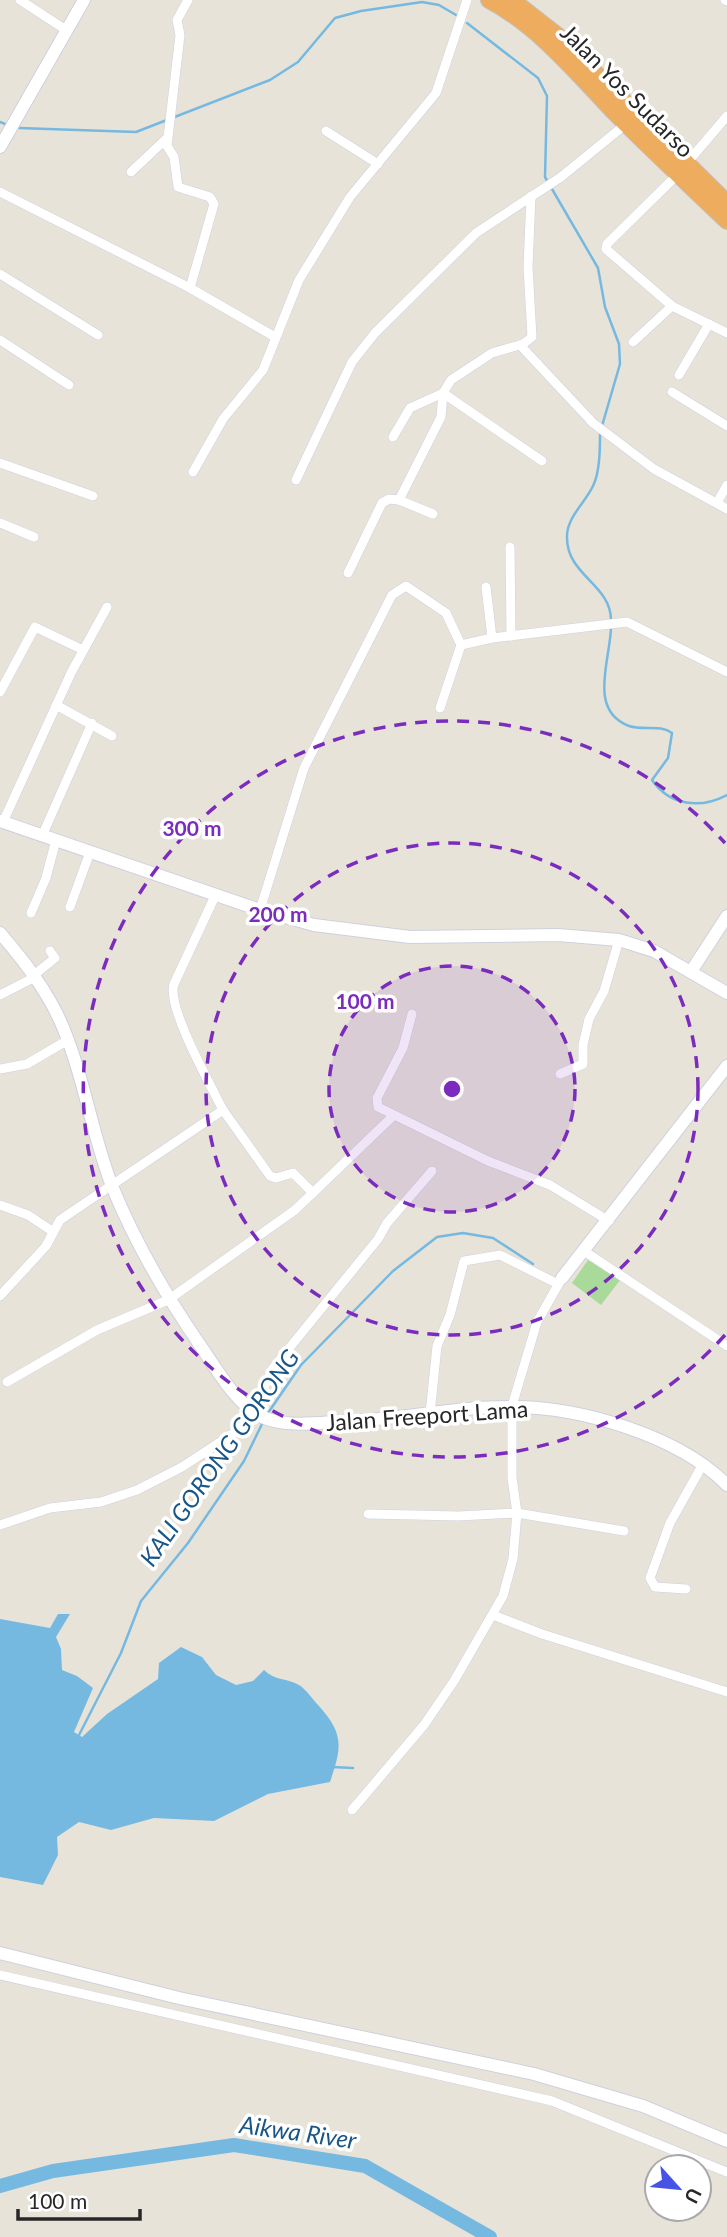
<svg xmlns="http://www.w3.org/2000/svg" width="727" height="2237" font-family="Lato,sans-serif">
  <rect width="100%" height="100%" fill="#e8e3d9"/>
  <path fill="#a9da9a" d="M588,1260L620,1280L601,1305L572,1283Z"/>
  <path fill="#75b9e1" d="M58,1614H70L56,1637L61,1649L62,1670L77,1676L93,1688L74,1732L82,1737L107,1714L158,1679L159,1663L181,1647L202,1657L216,1675L236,1685L253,1681L264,1670C275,1681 287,1678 299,1685C306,1689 313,1700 319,1706C344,1734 342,1747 330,1782L268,1794L214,1821L154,1818L111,1830L79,1822L57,1837L58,1855L43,1885L0,1877V1619L50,1628Z"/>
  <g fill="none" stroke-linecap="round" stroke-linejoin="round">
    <g stroke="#75b9e1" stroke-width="2.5">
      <path d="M467,23L538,78L547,96L545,177L598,268L605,307L619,344L620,364L602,426"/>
      <path d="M0,122L5,124"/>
      <path d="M19,128L136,132L270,80L298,62L335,18L361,11L422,2L439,5L456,15"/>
      <path d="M600,433C600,448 600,472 593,486C585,503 566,518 567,538C567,575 611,585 611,620"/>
      <path d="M611,626C611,659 587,710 629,726C644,731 660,724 672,733L668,758L652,780C670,806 700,809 727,795"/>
      <path d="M268,1413L301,1365L393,1271L437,1237L463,1233L493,1238L533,1264"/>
      <path d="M78,1737L121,1653L141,1601L188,1543L244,1461L263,1422"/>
      <path d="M332,1767L353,1768"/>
    </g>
    <path stroke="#75b9e1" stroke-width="14" d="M0,2186L53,2171L234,2145L365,2166L490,2237"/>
    <defs>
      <g id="street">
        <path d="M20,0L66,30"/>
        <path d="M188,0L177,20L180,35L167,146L174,157L178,187L210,197L214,204L190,288"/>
        <path d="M725,0L727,1"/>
        <path d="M326,131L378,164"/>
        <path d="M686,164L727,116"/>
        <path d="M131,172L166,139"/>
        <path d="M678,174L607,244L606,249L672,306L727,333"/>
        <path d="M0,192L190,288L275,337"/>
        <path d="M0,274L98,335"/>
        <path d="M0,340L69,385"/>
        <path d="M633,342L672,306"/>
        <path d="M520,345L593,423L654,469L727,509"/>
        <path d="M679,375L709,324"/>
        <path d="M672,392L727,426"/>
        <path d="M393,437L410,408L443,393L542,461"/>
        <path d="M0,463L93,496"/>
        <path d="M193,472L223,419L263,370L299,280L350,197L436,93L467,0"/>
        <path d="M296,480L352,362L375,333L476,233L561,177L626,124"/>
        <path d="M399,500L433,514"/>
        <path d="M717,503L727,485"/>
        <path d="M0,523L34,537"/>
        <path d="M510,547L511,636"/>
        <path d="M348,573L382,503L389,499L399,500L441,417L443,393L451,380L492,353L523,344L532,337L528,267L531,196"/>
        <path d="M486,587L492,638"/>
        <path d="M0,692L35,627L83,650"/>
        <path d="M56,705L112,736"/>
        <path d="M440,708L461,645"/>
        <path d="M3,822L71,673L107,607"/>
        <path d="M42,836L92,723"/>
        <path d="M70,907L90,852"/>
        <path d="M260,910L304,768L392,595L406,586L446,613L461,645L492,638L627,622L727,672"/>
        <path d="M31,913L46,878L56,840"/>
        <path d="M34,975L55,958L50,951"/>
        <path d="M0,995L35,977"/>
        <path d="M412,1014L403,1048L377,1098L378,1107L488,1161L550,1185L609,1221"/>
        <path d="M0,1069L27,1064L68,1040"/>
        <path d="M560,1074L583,1064V1045L589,1019L604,991L619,940"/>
        <path d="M223,1110L270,1176L276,1178L293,1173L313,1193"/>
        <path d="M0,1205L28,1215L52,1231"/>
        <path d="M584,1251L727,1346"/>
        <path d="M0,1296L46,1246L60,1220L223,1110C211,1086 166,1006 174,984L216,894"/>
        <path d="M7,1382L97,1330L168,1300L295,1210L393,1116"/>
        <path d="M430,1414L437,1346L450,1315L464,1261L500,1255L558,1284"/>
        <path d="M368,1514L459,1516L517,1513L624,1531"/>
        <path d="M0,1525L50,1508L101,1502L137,1490L182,1467L240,1429L250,1417L273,1368L378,1239L387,1223L432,1171"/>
        <path d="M686,1589L655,1587L650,1578L670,1523L703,1464"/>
        <path d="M493,1615L542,1634L727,1692"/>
        <path d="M352,1810L424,1725L454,1681L503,1596L513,1559L517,1513L512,1478V1406L537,1322L562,1278"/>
        <path d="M0,1975L552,2101L727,2172"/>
      </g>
      <g id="secondary">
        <path d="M0,147L84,0"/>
        <path d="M0,821L260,910L314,925L410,937L558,935L619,940L654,951L727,993"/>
        <path d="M0,933C24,961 47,990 62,1025C84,1077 92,1134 112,1186C136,1245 166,1296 202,1348C217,1370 236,1403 260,1416C287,1429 321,1422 349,1421C404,1419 458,1406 513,1407C581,1407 679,1436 727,1485"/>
        <path d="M692,970L727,916"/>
        <path d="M562,1278L727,1066"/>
        <path d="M0,1953L179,1998L534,2074L643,2106L727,2141"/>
      </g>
      <g id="highway">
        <path d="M489,0C538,26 576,72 614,112C651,149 689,185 727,221"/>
        <path d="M512,0L557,35L727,203"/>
      </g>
    </defs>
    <use href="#street" stroke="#cfd0de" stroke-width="10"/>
    <use href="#secondary" stroke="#cfd0de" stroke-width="14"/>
    <use href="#highway" stroke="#c3c3c3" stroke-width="18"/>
    <use href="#street" stroke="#fff" stroke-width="9"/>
    <use href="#secondary" stroke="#fff" stroke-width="12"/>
    <use href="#highway" stroke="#eeac5e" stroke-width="16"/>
  </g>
  <circle cx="452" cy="1089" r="123" fill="#7b2cbf" fill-opacity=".12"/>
  <g fill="none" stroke="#7b2cbf" stroke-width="3.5" stroke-dasharray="12 9">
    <circle cx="452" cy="1089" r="123"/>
    <circle cx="452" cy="1089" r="246"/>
    <path d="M725 1335A368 368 0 1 1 725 843"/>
  </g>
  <g text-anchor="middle" stroke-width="7" stroke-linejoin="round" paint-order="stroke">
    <g font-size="23" fill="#272727" stroke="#fff">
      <text transform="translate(627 91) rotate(45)" y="8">Jalan Yos Sudarso</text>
      <text transform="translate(427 1416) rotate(-4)" y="8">Jalan Freeport Lama</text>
    </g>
    <g font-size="24" font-style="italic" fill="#195688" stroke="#fff">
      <text transform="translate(220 1458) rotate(-55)" y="8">KALI GORONG GORONG</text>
      <text transform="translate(298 2133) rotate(8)" y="8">Aikwa River</text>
    </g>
  </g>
  <circle cx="452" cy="1089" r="10" fill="#7b2cbf" stroke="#fff" stroke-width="3.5"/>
  <g font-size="21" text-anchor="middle" font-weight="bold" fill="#7b2cbf" stroke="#fff" stroke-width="7" stroke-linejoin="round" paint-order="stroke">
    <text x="192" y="836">300 m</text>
    <text x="278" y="922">200 m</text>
    <text x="365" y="1009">100 m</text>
  </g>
  <g transform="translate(678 2188) rotate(117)"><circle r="33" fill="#ffffff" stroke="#a9a9a9" stroke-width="2"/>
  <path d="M0-5L12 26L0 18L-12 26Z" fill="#4753e7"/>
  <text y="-10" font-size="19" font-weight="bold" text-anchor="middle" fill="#272727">U</text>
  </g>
  <path d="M18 2209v10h122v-10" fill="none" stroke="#272727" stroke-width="3.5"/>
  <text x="28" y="2209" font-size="21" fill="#272727" stroke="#ffffff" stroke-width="5" paint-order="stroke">100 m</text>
</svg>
